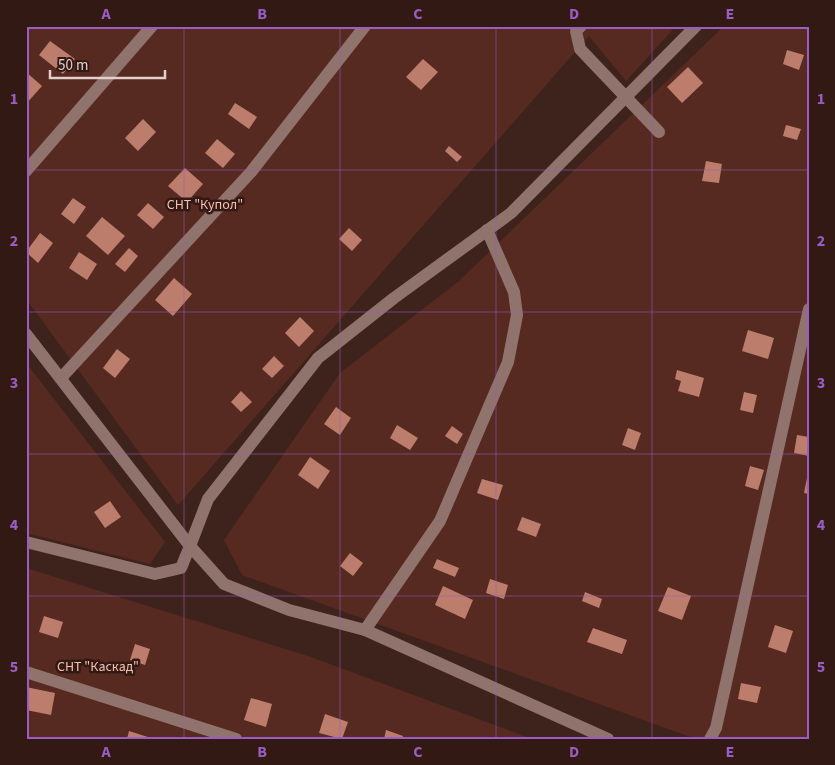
<svg xmlns="http://www.w3.org/2000/svg" width="835" height="765" font-family="'Source Sans 3',sans-serif">
  <rect width="100%" height="100%" fill="#3e231c"/>
  <g fill="#562a20">
    <path d="M26,26H676L626,81L589,36L178,505L26,299Z"/>
    <path d="M724,26H809V739H696L242,575L224,540L340,373L459,281Z"/>
    <path d="M26,363L165,542L150,564L26,533Z"/>
    <path d="M26,568L311,657L532,739H26Z"/>
  </g>
  <g fill="#bc7d6c">
    <path d="M50,41L75,59L63,74L39,55Z"/>
    <path d="M787,50L804,55L799,70L783,64Z"/>
    <path d="M423,59L438,72L421,90L406,77Z"/>
    <path d="M688,67L703,83L682,103L667,87Z"/>
    <path d="M26,72L42,86L26,104Z"/>
    <path d="M235,103L257,117L249,129L228,114Z"/>
    <path d="M143,119L156,132L138,151L125,138Z"/>
    <path d="M786,125L801,129L797,140L783,136Z"/>
    <path d="M217,139L235,154L223,168L205,153Z"/>
    <path d="M449,146L462,157L457,162L445,151Z"/>
    <path d="M706,161L722,164L719,183L702,181Z"/>
    <path d="M185,168L203,184L187,202L168,186Z"/>
    <path d="M73,198L86,207L74,224L61,214Z"/>
    <path d="M148,203L164,217L153,229L137,215Z"/>
    <path d="M102,217L125,236L108,255L86,236Z"/>
    <path d="M349,228L362,240L352,251L339,239Z"/>
    <path d="M40,233L53,243L38,263L26,252Z"/>
    <path d="M129,248L138,256L125,272L115,264Z"/>
    <path d="M79,252L97,264L87,280L69,268Z"/>
    <path d="M174,278L192,294L173,316L155,300Z"/>
    <path d="M300,317L314,331L299,347L285,333Z"/>
    <path d="M748,330L774,338L768,359L742,351Z"/>
    <path d="M117,349L130,359L115,378L103,368Z"/>
    <path d="M274,356L284,366L272,378L262,369Z"/>
    <path d="M677,370L704,378L699,397L678,391L681,381L675,379Z"/>
    <path d="M241,391L252,402L241,412L231,402Z"/>
    <path d="M744,392L757,395L753,413L740,410Z"/>
    <path d="M336,407L351,418L340,435L324,424Z"/>
    <path d="M397,425L418,438L410,450L390,438Z"/>
    <path d="M452,426L463,434L457,444L445,436Z"/>
    <path d="M628,428L641,433L635,450L622,445Z"/>
    <path d="M797,435L809,437V456L794,453Z"/>
    <path d="M310,457L330,471L318,489L298,475Z"/>
    <path d="M750,466L764,470L758,490L745,486Z"/>
    <path d="M808,473L809,474V494L804,493Z"/>
    <path d="M482,479L503,485L498,500L477,493Z"/>
    <path d="M110,501L121,517L105,528L94,512Z"/>
    <path d="M522,517L541,524L536,537L517,530Z"/>
    <path d="M350,553L363,563L353,576L340,566Z"/>
    <path d="M437,559L459,568L455,577L433,568Z"/>
    <path d="M490,579L508,585L504,599L486,593Z"/>
    <path d="M443,586L473,600L465,619L435,605Z"/>
    <path d="M668,587L691,596L682,620L658,611Z"/>
    <path d="M585,592L602,599L599,608L582,601Z"/>
    <path d="M44,616L63,622L58,638L39,632Z"/>
    <path d="M775,625L793,631L786,653L768,647Z"/>
    <path d="M593,628L627,640L622,654L587,642Z"/>
    <path d="M135,644L150,649L145,665L130,660Z"/>
    <path d="M741,683L761,687L757,703L738,699Z"/>
    <path d="M26,687L55,693L51,715L26,710Z"/>
    <path d="M251,698L272,704L266,727L244,720Z"/>
    <path d="M325,714L348,722L342,739L319,733Z"/>
    <path d="M386,730L403,736L402,739H384Z"/>
    <path d="M129,731L151,738V739H127Z"/>
  </g>
  <g fill="none" stroke-linecap="round" stroke-linejoin="round">
    <g stroke="#90736c" stroke-width="12">
      <path d="M581,26L576,31L580,49L659,132"/>
      <path d="M26,171L152,26"/>
      <path d="M26,334L190,546"/>
      <path d="M61,378L251,172L365,26"/>
      <path d="M26,542L155,574L181,568L190,546L224,584L289,610L365,630L608,739"/>
      <path d="M190,546L208,499L318,358L394,298L511,213L696,26"/>
      <path d="M365,630L440,521L508,362L517,315L514,292L487,230"/>
      <path d="M26,672L236,739"/>
      <path d="M710,739L716,728L809,309"/>
    </g>
  </g>
  <path fill="none" stroke="#9a5dc3" stroke-width="1" stroke-opacity="0.55" d="M184,26V739M340,26V739M496,26V739M652,26V739M26,170H809M26,312H809M26,454H809M26,596H809"/>
  <g text-anchor="middle" stroke-width="5" stroke-linejoin="round" paint-order="stroke">
    <g font-size="14" fill="#f8c0b1" stroke="#331913">
      <text x="205" y="209">СНТ "Купол"</text>
      <text x="98" y="671">СНТ "Каскад"</text>
    </g>
  </g>
  <rect width="835" height="765" fill="none" stroke="#331913" stroke-width="55"/>
  <path d="M50 70v8h115v-8" fill="none" stroke="#e3d0cc" stroke-width="2.5"/>
  <text x="58" y="70" font-size="15" fill="#e3d0cc" stroke="#331913" stroke-width="4" paint-order="stroke">50 m</text>
  <rect x="28" y="28" width="780" height="710" fill="none" stroke="#9a5dc3" stroke-width="2"/>
  <g font-size="16" text-anchor="middle" font-weight="bold" fill="#9a5dc3">
    <text x="106" y="19">A</text>
    <text x="262" y="19">B</text>
    <text x="418" y="19">C</text>
    <text x="574" y="19">D</text>
    <text x="730" y="19">E</text>
    <text x="14" y="104">1</text>
    <text x="821" y="104">1</text>
    <text x="14" y="246">2</text>
    <text x="821" y="246">2</text>
    <text x="14" y="388">3</text>
    <text x="821" y="388">3</text>
    <text x="14" y="530">4</text>
    <text x="821" y="530">4</text>
    <text x="14" y="672">5</text>
    <text x="821" y="672">5</text>
    <text x="106" y="757">A</text>
    <text x="262" y="757">B</text>
    <text x="418" y="757">C</text>
    <text x="574" y="757">D</text>
    <text x="730" y="757">E</text>
  </g>
</svg>
